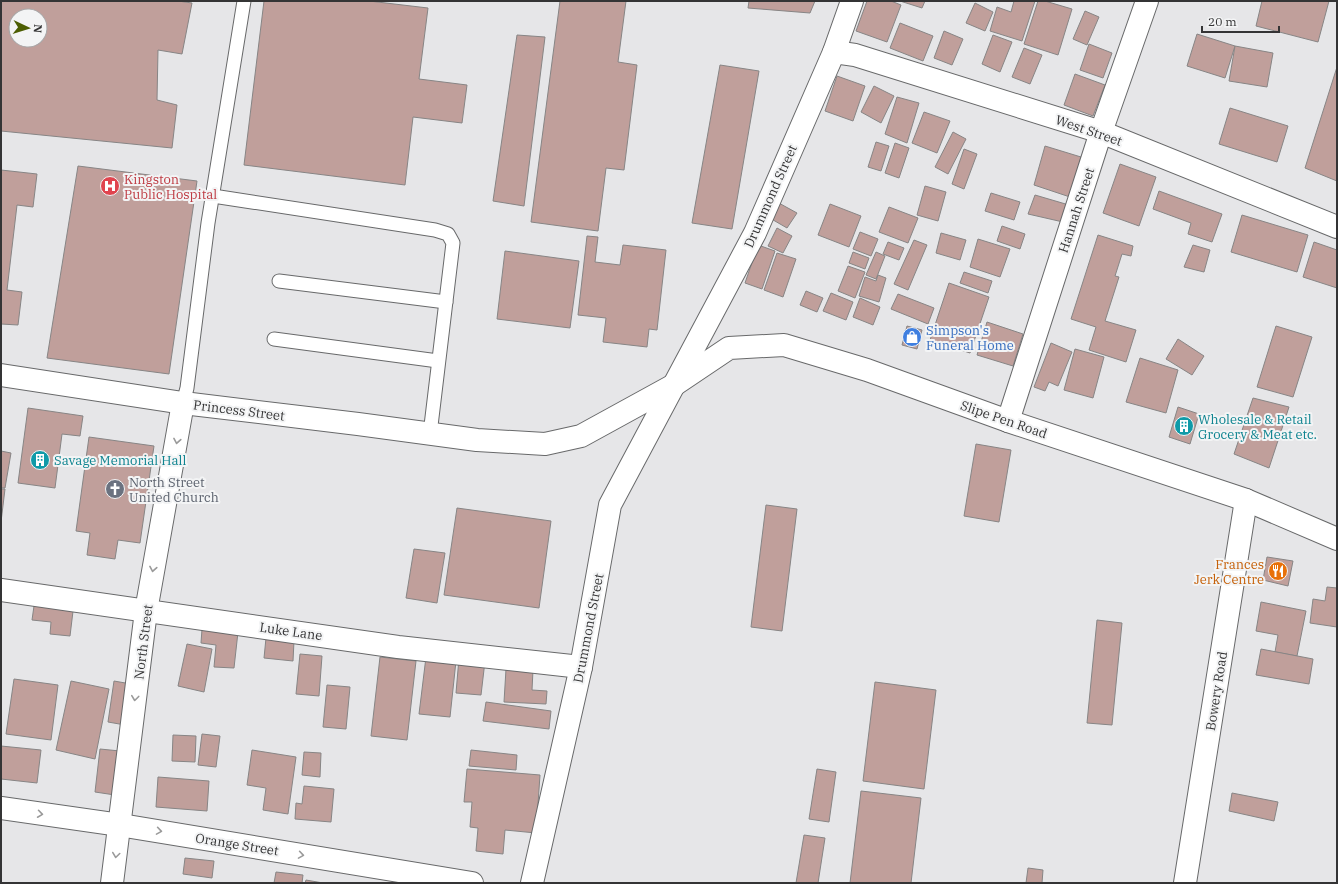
<svg xmlns="http://www.w3.org/2000/svg" width="1338" height="884" font-family="'IBM Plex Serif',serif">
  <rect width="100%" height="100%" fill="#e6e6e8"/>
  <g fill="#c09f9b" stroke="#878585" fill-rule="evenodd">
    <path d="M1,1H178L192,3L182,54L158,50L157,100L177,105L172,148L1,131ZM16,16H40V40H16Z"/>
    <path d="M264,1H369L428,8L419,79L467,85L462,123L413,117L405,185L244,165Z"/>
    <path d="M560,1H626L618,62L637,65L624,170L606,168L598,231L531,222Z"/>
    <path d="M749,1H815L810,13L748,8Z"/>
    <path d="M867,1H891L901,5L887,42L856,31Z"/>
    <path d="M900,1H925L922,8Z"/>
    <path d="M1014,1H1035L1022,41L990,31L997,7L1011,12Z"/>
    <path d="M1038,1H1045L1072,9L1058,55L1024,44Z"/>
    <path d="M1262,1H1329L1318,42L1256,26Z"/>
    <path d="M975,3L993,12L985,31L966,23Z"/>
    <path d="M1085,11L1099,17L1087,45L1073,39Z"/>
    <path d="M900,23L933,36L923,61L890,48Z"/>
    <path d="M944,31L963,39L952,65L934,58Z"/>
    <path d="M1197,34L1235,46L1225,78L1187,66Z"/>
    <path d="M517,35L545,37L524,206L493,201Z"/>
    <path d="M993,35L1012,42L1000,72L982,64Z"/>
    <path d="M1089,44L1112,53L1103,78L1080,70Z"/>
    <path d="M1235,46L1273,53L1267,87L1229,81Z"/>
    <path d="M1024,48L1042,55L1030,84L1012,77Z"/>
    <path d="M720,65L759,71L732,229L692,223Z"/>
    <path d="M1337,67V181L1305,168Z"/>
    <path d="M1075,74L1105,85L1093,116L1064,105Z"/>
    <path d="M837,76L865,86L853,121L825,111Z"/>
    <path d="M874,86L894,96L881,123L861,112Z"/>
    <path d="M897,97L919,103L907,143L885,134Z"/>
    <path d="M1230,108L1288,126L1277,162L1219,144Z"/>
    <path d="M924,112L950,121L937,153L912,143Z"/>
    <path d="M953,132L966,139L948,174L935,167Z"/>
    <path d="M876,142L889,146L881,171L868,167Z"/>
    <path d="M895,143L909,148L899,178L885,173Z"/>
    <path d="M1045,146L1081,157L1070,197L1034,185Z"/>
    <path d="M964,149L977,154L964,189L952,184Z"/>
    <path d="M1120,164L1156,177L1139,226L1103,213Z"/>
    <path d="M78,166L197,181L169,374L47,358Z"/>
    <path d="M1,170L37,174L33,207L17,205L7,290L22,292L18,325L1,324Z"/>
    <path d="M925,186L946,192L938,221L917,215Z"/>
    <path d="M1159,191L1222,214L1212,242L1188,234L1191,223L1153,209Z"/>
    <path d="M991,193L1020,202L1014,220L985,211Z"/>
    <path d="M1035,195L1069,205L1063,222L1028,214Z"/>
    <path d="M777,202L797,213L787,228L768,217Z"/>
    <path d="M830,204L861,216L849,247L818,235Z"/>
    <path d="M889,207L918,218L908,243L879,232Z"/>
    <path d="M1242,215L1308,235L1297,272L1231,252Z"/>
    <path d="M1002,226L1025,234L1020,249L997,241Z"/>
    <path d="M777,228L792,236L783,253L768,246Z"/>
    <path d="M860,232L878,239L871,256L853,249Z"/>
    <path d="M941,233L966,240L960,260L936,253Z"/>
    <path d="M1098,235L1133,246L1131,256L1122,254L1115,276L1119,277L1105,321L1136,330L1126,362L1089,350L1096,327L1071,319Z"/>
    <path d="M587,236L598,237L595,262L620,265L623,245L666,250L657,330L649,329L647,347L603,342L606,318L578,315Z"/>
    <path d="M978,239L1010,249L1000,277L970,267Z"/>
    <path d="M914,240L927,245L908,290L894,284Z"/>
    <path d="M888,242L904,248L899,260L883,254Z"/>
    <path d="M1314,242L1337,250V288L1303,277Z"/>
    <path d="M758,245L775,251L762,289L745,283Z"/>
    <path d="M1193,245L1210,250L1204,272L1184,267Z"/>
    <path d="M505,251L579,261L570,328L497,319Z"/>
    <path d="M853,252L869,258L865,269L849,263Z"/>
    <path d="M876,252L885,256L876,279L866,275Z"/>
    <path d="M777,253L796,259L783,297L764,290Z"/>
    <path d="M848,266L865,272L855,298L838,291Z"/>
    <path d="M964,272L992,281L988,293L960,283Z"/>
    <path d="M878,275L886,278L879,302L859,296L865,277L876,281Z"/>
    <path d="M949,283L989,297L970,353L930,340Z"/>
    <path d="M806,291L823,298L817,312L800,305Z"/>
    <path d="M831,293L853,302L846,320L823,311Z"/>
    <path d="M898,294L934,308L928,324L891,309Z"/>
    <path d="M860,298L880,307L873,325L853,317Z"/>
    <path d="M987,322L1023,334L1013,366L977,355Z"/>
    <path d="M907,326L922,330L917,349L902,345Z"/>
    <path d="M1276,326L1312,337L1293,397L1257,387Z"/>
    <path d="M1178,339L1204,356L1192,375L1166,359Z"/>
    <path d="M1051,343L1072,352L1058,386L1049,382L1045,391L1034,387Z"/>
    <path d="M1075,349L1104,357L1093,398L1064,390Z"/>
    <path d="M1140,358L1178,370L1166,413L1126,402Z"/>
    <path d="M1253,398L1289,407L1269,468L1234,454Z"/>
    <path d="M1178,407L1199,414L1190,444L1169,437Z"/>
    <path d="M28,408L83,416L80,436L62,434L55,488L18,483Z"/>
    <path d="M89,437L154,446L140,543L118,540L115,559L87,555L90,533L76,531Z"/>
    <path d="M976,444L1011,450L999,522L964,516Z"/>
    <path d="M1,451L11,453L5,488H1Z"/>
    <path d="M1,489H5L1,522Z"/>
    <path d="M766,505L797,509L782,631L751,627Z"/>
    <path d="M457,508L551,521L539,608L444,595Z"/>
    <path d="M414,549L445,553L437,603L406,598Z"/>
    <path d="M1267,557L1293,561L1288,586L1263,580Z"/>
    <path d="M1327,587L1337,588V627L1310,623L1313,599L1325,601Z"/>
    <path d="M35,599L74,603L70,636L50,634L51,622L32,620Z"/>
    <path d="M1261,602L1306,611L1297,656L1275,652L1278,635L1256,631Z"/>
    <path d="M1097,620L1122,623L1112,725L1087,723Z"/>
    <path d="M202,629L238,632L234,668L214,667L216,645L201,643Z"/>
    <path d="M266,638L294,641L293,661L264,658Z"/>
    <path d="M187,644L212,649L204,692L178,686Z"/>
    <path d="M1261,649L1313,659L1309,684L1256,675Z"/>
    <path d="M300,654L322,656L319,696L296,694Z"/>
    <path d="M380,657L416,661L407,740L371,736Z"/>
    <path d="M426,657L456,661L450,717L419,714Z"/>
    <path d="M459,658L485,661L481,695L456,693Z"/>
    <path d="M506,669L533,670L532,690L547,691L546,704L504,702Z"/>
    <path d="M14,679L58,685L51,740L6,734Z"/>
    <path d="M71,681L109,689L95,759L56,750Z"/>
    <path d="M114,681L131,684L125,725L108,722Z"/>
    <path d="M875,682L936,690L924,789L863,781Z"/>
    <path d="M327,685L350,687L346,729L323,727Z"/>
    <path d="M486,702L551,711L549,729L483,721Z"/>
    <path d="M202,734L220,736L216,767L198,765Z"/>
    <path d="M173,735L196,736L195,762L172,761Z"/>
    <path d="M1,746L41,750L37,783L1,779Z"/>
    <path d="M100,749L120,751L115,795L95,792Z"/>
    <path d="M252,750L296,757L288,814L263,810L266,788L247,785Z"/>
    <path d="M471,750L517,755L516,770L469,766Z"/>
    <path d="M304,752L321,753L320,777L302,775Z"/>
    <path d="M467,769L540,775L536,833L505,830L503,854L476,851L478,828L470,827L472,802H464Z"/>
    <path d="M817,769L836,772L829,822L809,819Z"/>
    <path d="M158,777L209,781L207,811L156,807Z"/>
    <path d="M304,786L334,789L331,822L295,819L296,803L302,804Z"/>
    <path d="M861,791L921,798L911,883H850Z"/>
    <path d="M1232,793L1278,802L1274,821L1229,811Z"/>
    <path d="M804,835L825,838L818,883H796Z"/>
    <path d="M185,858L214,861L212,878L183,874Z"/>
    <path d="M1028,868L1043,870L1042,883H1026Z"/>
    <path d="M276,872L303,875L302,883H274Z"/>
    <path d="M306,880L323,883H305Z"/>
  </g>
  <g fill="none" stroke-linecap="round" stroke-linejoin="round">
    <defs>
      <g id="lane">
        <path d="M213,196L435,230L448,234L453,243L430,434"/>
        <path d="M279,281L446,302"/>
        <path d="M274,339L438,361"/>
        <path d="M183,403L187,388L208,223L244,1"/>
      </g>
      <g id="street">
        <path d="M834,52L855,55L1101,132L1337,227"/>
        <path d="M1008,421L1101,132L1147,1"/>
        <path d="M1,590L398,647L581,667"/>
        <path d="M532,883L581,667L610,505L755,233L834,52L852,1"/>
        <path d="M1185,883L1246,500"/>
      </g>
      <g id="secondary">
        <path d="M1,375L183,403L358,424L477,440L545,444L581,436L674,385L729,348L784,345L867,370L1008,421L1246,500L1337,539"/>
        <path d="M1,808L120,825L472,883"/>
        <path d="M112,883L146,611L183,403"/>
      </g>
    </defs>
    <use href="#lane" stroke="#68696a" stroke-width="15"/>
    <use href="#street" stroke="#68696a" stroke-width="24"/>
    <use href="#secondary" stroke="#68696a" stroke-width="24"/>
    <use href="#lane" stroke="#fff" stroke-width="13"/>
    <use href="#street" stroke="#fff" stroke-width="22"/>
    <use href="#secondary" stroke="#fff" stroke-width="22"/>
  </g>
  <defs><path id="oneway-chevron" d="M-2-3.5L2.5 0L-2 3.5" fill="none" stroke-width="1.6" stroke-linecap="round" stroke-linejoin="round"/></defs>
  <g stroke="#9a9a9a">
    <use href="#oneway-chevron" transform="translate(177 441) rotate(100)"/>
    <use href="#oneway-chevron" transform="translate(153 569) rotate(100)"/>
    <use href="#oneway-chevron" transform="translate(135 698) rotate(97)"/>
    <use href="#oneway-chevron" transform="translate(40 814) rotate(8)"/>
    <use href="#oneway-chevron" transform="translate(159 831) rotate(9)"/>
    <use href="#oneway-chevron" transform="translate(116 855) rotate(98)"/>
    <use href="#oneway-chevron" transform="translate(301 855) rotate(9)"/>
  </g>
  <defs>
    <symbol id="hospital-disc" viewBox="-11 -11 22 22"><circle r="9.5" fill="#e0444e" stroke="#f3f4f5"/><path d="M-5-5h3v3.5h4V-5h3V5h-3V1.5h-4V5h-3Z" fill="#fff"/></symbol>
    <symbol id="shop-disc" viewBox="-11 -11 22 22"><circle r="9.5" fill="#3f7fe0" stroke="#f3f4f5"/><path d="M-5-2.5h2.3a2.7 3.5 0 0 1 5.4 0H5L5.5 6h-11ZM-1.5-2.5h3a1.5 2.3 0 0 0-3 0Z" fill="#fff"/></symbol>
    <symbol id="building-disc" viewBox="-11 -11 22 22"><circle r="9.5" fill="#0f9aa8" stroke="#f3f4f5"/><path d="M-4-6H4V6H1V3H-1V6H-4ZM-2.5-4.3h1.7v1.8h-1.7ZM.8-4.3h1.7v1.8H.8ZM-2.5-1h1.7V.8h-1.7ZM.8-1h1.7V.8H.8Z" fill="#fff"/></symbol>
    <symbol id="church-disc" viewBox="-11 -11 22 22"><circle r="9.5" fill="#6b7280" stroke="#f3f4f5"/><path d="M-1.2-6h2.4v3.5h3.3v2.4h-3.3V6h-2.4V-.1h-3.3v-2.4h3.3Z" fill="#fff"/></symbol>
    <symbol id="restaurant-disc" viewBox="-11 -11 22 22"><circle r="9.5" fill="#e8710a" stroke="#f3f4f5"/><path d="M-5-6h1v4h1v-4h1v4h1v-4h1v5L-1.5 .5V6h-2V.5L-5-1ZM5-6V6H3V1.5H1.5Q1.5-4 5-6Z" fill="#fff"/></symbol>
  </defs>
  <g fill-rule="evenodd">
    <use href="#hospital-disc" x="99" y="175" width="22" height="22"/>
    <use href="#shop-disc" x="901" y="326" width="22" height="22"/>
    <use href="#building-disc" x="1173" y="415" width="22" height="22"/>
    <use href="#building-disc" x="29" y="449" width="22" height="22"/>
    <use href="#church-disc" x="104" y="478" width="22" height="22"/>
    <use href="#restaurant-disc" x="1267" y="560" width="22" height="22"/>
  </g>
  <g text-anchor="middle" stroke-width="4" stroke-linejoin="round" paint-order="stroke">
    <g font-size="13" fill="#343435" stroke="#f3f4f5">
      <text transform="translate(1089 130) rotate(19)" y="5">West Street</text>
      <text transform="translate(770 196) rotate(-66)" y="5">Drummond Street</text>
      <text transform="translate(1076 210) rotate(-72)" y="5">Hannah Street</text>
      <text transform="translate(239 410) rotate(7)" y="5">Princess Street</text>
      <text transform="translate(1004 419) rotate(19)" y="5">Slipe Pen Road</text>
      <text transform="translate(588 628) rotate(-79)" y="5">Drummond Street</text>
      <text transform="translate(291 631) rotate(8)" y="5">Luke Lane</text>
      <text transform="translate(143 642) rotate(-83)" y="5">North Street</text>
      <text transform="translate(1216 691) rotate(-81)" y="5">Bowery Road</text>
      <text transform="translate(237 844) rotate(9)" y="5">Orange Street</text>
    </g>
    <g font-size="13" fill="#be3a42" stroke="#f3f4f5" text-anchor="start">
      <text x="124" y="184">Kingston<tspan x="124" dy="15">Public Hospital</tspan></text>
    </g>
    <g font-size="13" fill="#366cbe" stroke="#f3f4f5" text-anchor="start">
      <text x="926" y="335">Simpson's<tspan x="926" dy="15">Funeral Home</tspan></text>
    </g>
    <g font-size="13" fill="#0d838f" stroke="#f3f4f5" text-anchor="start">
      <text x="1198" y="424">Wholesale &amp; Retail<tspan x="1198" dy="15">Grocery &amp; Meat etc.</tspan></text>
      <text x="54" y="465">Savage Memorial Hall</text>
    </g>
    <g font-size="13" fill="#5b616d" stroke="#f3f4f5" text-anchor="start">
      <text x="129" y="487">North Street<tspan x="129" dy="15">United Church</tspan></text>
    </g>
    <g font-size="13" fill="#c56008" stroke="#f3f4f5" text-anchor="end">
      <text x="1264" y="569">Frances<tspan x="1264" dy="15">Jerk Centre</tspan></text>
    </g>
  </g>
  <rect width="1338" height="884" fill="none" stroke="#343435" stroke-width="4"/>
  <g transform="translate(28 28) rotate(94)"><circle r="19" fill="#f3f4f5" stroke="#a7a7a8"/>
  <path d="M0-3L7 15L0 10L-7 15Z" fill="#4c5e03"/>
  <text y="-6" font-size="11" font-weight="bold" text-anchor="middle" fill="#343435">N</text>
  </g>
  <path d="M1202 26v6h77v-6" fill="none" stroke="#343435" stroke-width="2"/>
  <text x="1208" y="26" font-size="12" fill="#343435" stroke="#f3f4f5" stroke-width="3" paint-order="stroke">20 m</text>
</svg>
